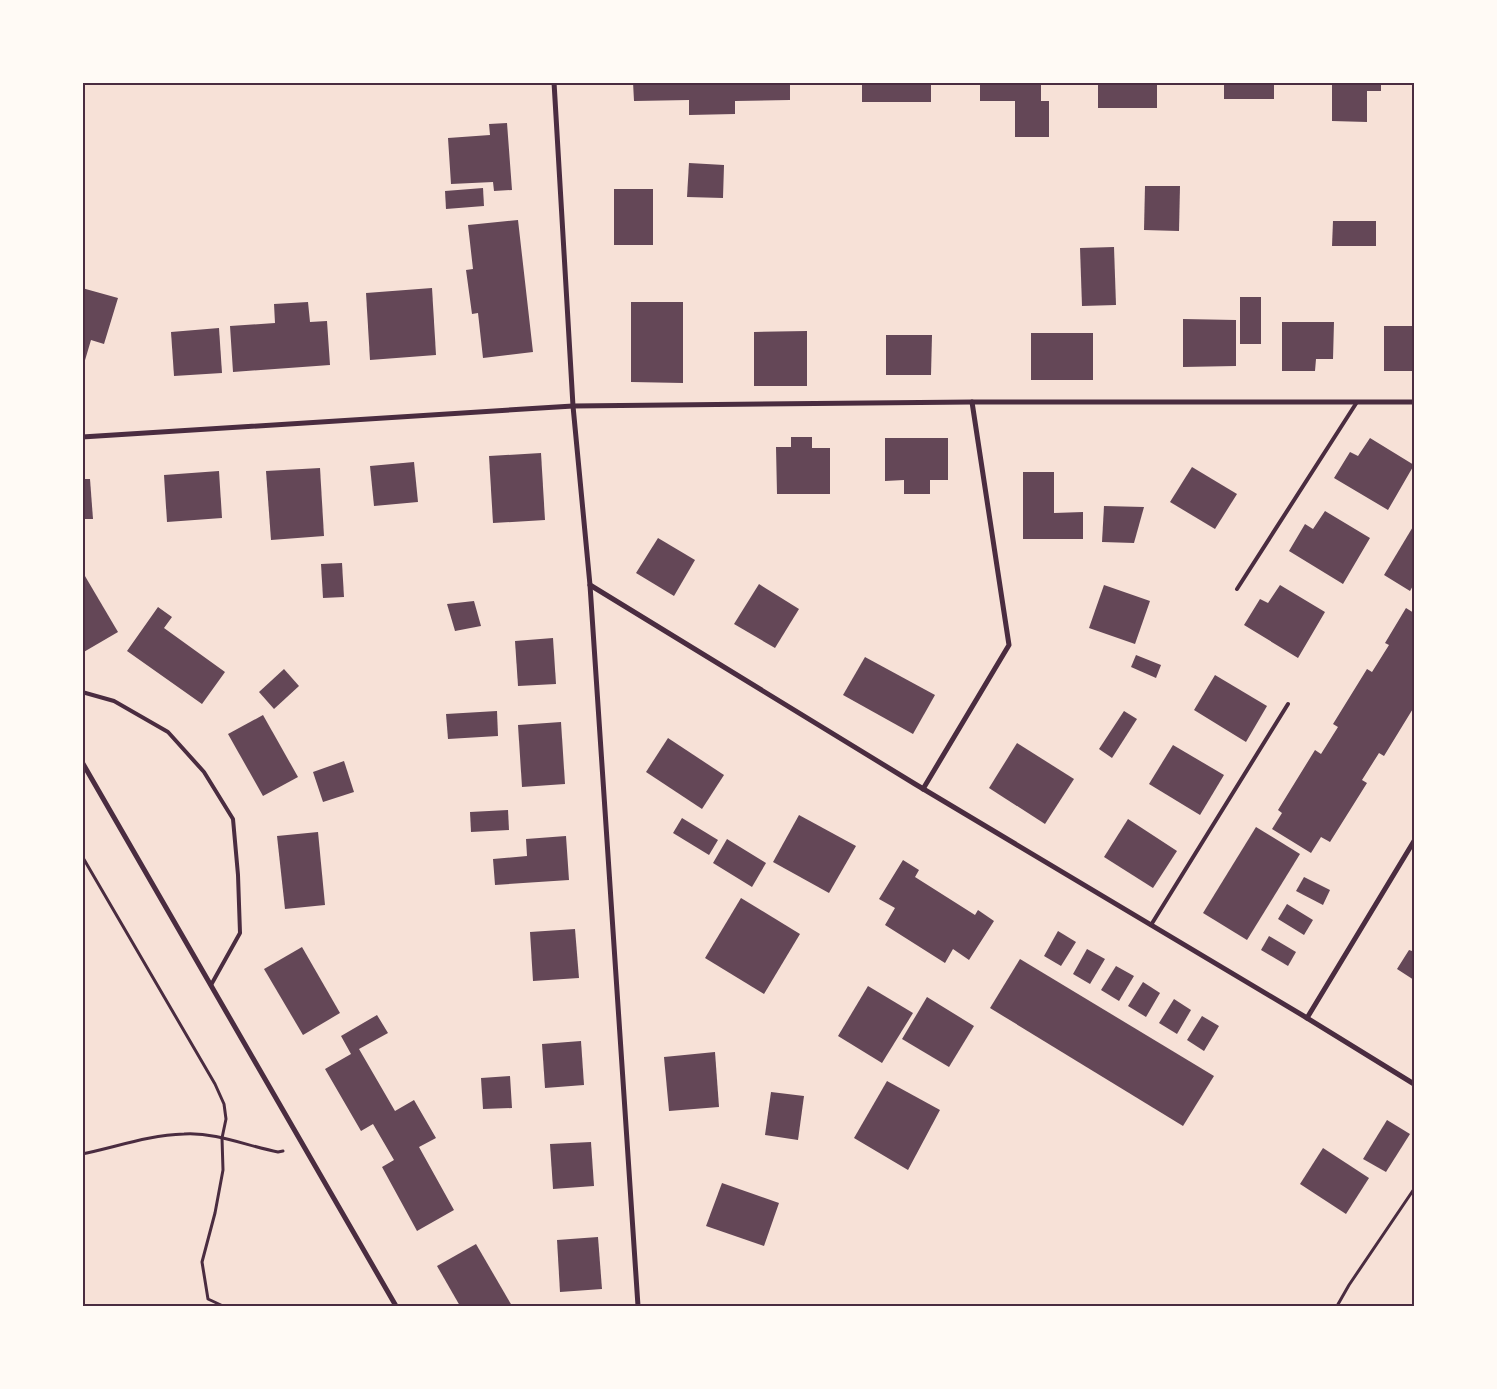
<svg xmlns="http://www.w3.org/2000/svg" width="1497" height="1389" font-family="'Fira Sans Condensed',sans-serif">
  <rect width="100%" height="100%" fill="#f7e1d7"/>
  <g fill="#644757">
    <path d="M633,82H790V100L735,101V114L689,115V100L634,101Z"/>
    <rect x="862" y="82" width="69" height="20"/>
    <path d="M980,82H1041V101H1049V137H1015V101H980Z"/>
    <rect x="1098" y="82" width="59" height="26"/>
    <rect x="1224" y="82" width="50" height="17"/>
    <path d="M1332,82H1381V91H1367V122L1332,121Z"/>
    <path d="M507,123L512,190L494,191L493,182L451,184L448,138L490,135L489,124Z"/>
    <path d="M689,163L724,165L723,198L687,197Z"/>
    <path d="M1145,186H1180L1179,231L1144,230Z"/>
    <path d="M483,188L484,206L446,209L445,191Z"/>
    <rect x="614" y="189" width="39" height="56"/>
    <path d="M518,220L533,352L483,358L478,313L472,314L466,270L473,269L468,225Z"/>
    <path d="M1333,221H1376V246H1332Z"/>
    <path d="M1114,247L1116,305L1082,306L1080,248Z"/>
    <path d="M82,288L118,298L104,344L91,340L83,367Z"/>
    <path d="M432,288L436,355L370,360L366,293Z"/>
    <rect x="1240" y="297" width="21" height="47"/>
    <path d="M308,302L310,322L327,321L330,365L233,372L230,326L275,323L274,304Z"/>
    <path d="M631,302H683V383L631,382Z"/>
    <path d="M1183,319L1236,320V366L1183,367Z"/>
    <path d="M1282,322H1334L1333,359H1316L1315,371H1282Z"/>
    <rect x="1384" y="326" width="30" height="45"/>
    <path d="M219,328L222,373L174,376L171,332Z"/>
    <path d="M807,331V386H754V332Z"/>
    <rect x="1031" y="333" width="62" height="47"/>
    <path d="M886,335H932L931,375H886Z"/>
    <path d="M791,437H812V448H830V494H777L776,447H791Z"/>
    <path d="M885,438H948V480H930V494H904V480L885,481Z"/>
    <path d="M1370,438L1414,465L1388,510L1334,478L1350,452L1358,456Z"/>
    <path d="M541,453L545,520L493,523L489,456Z"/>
    <path d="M414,462L418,502L374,506L370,466Z"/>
    <path d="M1192,467L1237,494L1215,529L1170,502Z"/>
    <path d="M320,468L324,536L271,540L266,471Z"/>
    <path d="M219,471L222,518L167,522L164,475Z"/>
    <path d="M1023,472H1054V513L1083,512V539H1023Z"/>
    <path d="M82,479H90L93,519H82Z"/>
    <path d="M1104,506L1144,507L1134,543L1102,542Z"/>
    <path d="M1325,511L1370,538L1343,584L1289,551L1305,524L1313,529Z"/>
    <path d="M1414,525V584L1410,591L1384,575Z"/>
    <path d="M658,538L695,560L674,596L636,573Z"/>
    <path d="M342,563L344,597L323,598L321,564Z"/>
    <path d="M82,571L118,632L82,653Z"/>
    <path d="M759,584L799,609L775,648L734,624Z"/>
    <path d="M1104,585L1150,601L1135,644L1089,628Z"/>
    <path d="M1280,585L1325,612L1298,658L1244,625L1260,599L1268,603Z"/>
    <path d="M474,601L481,626L455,631L447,604Z"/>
    <path d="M158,607L172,617L164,628L225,672L202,704L127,651Z"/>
    <path d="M1406,608L1414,613V695L1413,698L1414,699V707L1384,756L1379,753L1362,780L1367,783L1330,842L1321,837L1311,853L1272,829L1282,813L1278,810L1315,750L1321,754L1338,727L1333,724L1367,669L1372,672L1389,645L1385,643Z"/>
    <path d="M553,638L556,684L518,686L515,641Z"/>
    <path d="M1136,655L1161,665L1156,678L1131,667Z"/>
    <path d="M865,657L935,695L913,734L843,695Z"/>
    <path d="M284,669L299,686L274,709L259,692Z"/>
    <path d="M1215,675L1267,706L1246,742L1194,710Z"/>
    <path d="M497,711L498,736L448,739L446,714Z"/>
    <path d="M1124,711L1137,719L1112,758L1099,749Z"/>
    <path d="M263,715L298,777L263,796L228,734Z"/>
    <path d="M561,722L565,784L522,787L518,725Z"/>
    <path d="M668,738L724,775L702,809L646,772Z"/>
    <path d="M1017,743L1074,779L1045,824L989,788Z"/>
    <path d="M1173,745L1224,775L1200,815L1149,784Z"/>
    <path d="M344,761L354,792L323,802L313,772Z"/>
    <path d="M508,810L509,830L471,832L470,812Z"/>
    <path d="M799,815L856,846L829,893L773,862Z"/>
    <path d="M682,818L718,840L709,855L673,833Z"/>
    <path d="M1128,819L1177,851L1153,888L1104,857Z"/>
    <path d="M1256,827L1300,854L1247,940L1203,913Z"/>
    <path d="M318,832L325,905L285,909L277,836Z"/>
    <path d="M566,836L569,880L495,885L493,859L527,856L526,839Z"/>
    <path d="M727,839L766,863L752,887L713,863Z"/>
    <path d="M903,860L919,870L915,877L975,915L978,910L994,921L969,960L953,949L945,963L885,925L895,908L879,899Z"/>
    <path d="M1304,877L1330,890L1323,905L1296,891Z"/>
    <path d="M741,898L800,934L764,994L705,958Z"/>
    <path d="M1287,904L1313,920L1304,935L1278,919Z"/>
    <path d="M575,929L579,978L533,981L530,932Z"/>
    <path d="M1058,931L1076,942L1061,966L1044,956Z"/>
    <path d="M1269,936L1296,952L1288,966L1261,950Z"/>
    <path d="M302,947L340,1013L303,1035L264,969Z"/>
    <path d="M1414,947V980L1397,969L1409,950L1412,951Z"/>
    <path d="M1087,949L1105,959L1090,984L1073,974Z"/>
    <path d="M1020,959L1214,1076L1183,1126L990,1008Z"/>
    <path d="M1116,966L1134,976L1119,1001L1101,990Z"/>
    <path d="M1143,982L1160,993L1146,1017L1128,1006Z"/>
    <path d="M868,986L913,1013L882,1063L838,1036Z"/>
    <path d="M927,997L974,1026L949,1067L902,1039Z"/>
    <path d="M1174,999L1191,1010L1177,1034L1159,1023Z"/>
    <path d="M377,1015L388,1033L359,1049L395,1111L414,1100L436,1138L419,1147L454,1210L417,1231L382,1167L394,1160L373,1124L361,1131L325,1069L351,1054L341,1036Z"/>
    <path d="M1202,1016L1219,1026L1204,1051L1187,1040Z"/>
    <path d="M581,1041L584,1085L545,1088L542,1044Z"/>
    <path d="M715,1052L719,1107L669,1111L664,1057Z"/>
    <path d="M510,1076L512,1108L483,1109L481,1078Z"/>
    <path d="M887,1081L940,1110L908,1170L854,1138Z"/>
    <path d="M771,1092L804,1096L798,1140L765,1135Z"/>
    <path d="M1387,1120L1410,1134L1386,1172L1363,1159Z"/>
    <path d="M591,1142L594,1186L553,1189L550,1144Z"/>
    <path d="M1323,1148L1369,1178L1346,1214L1300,1184Z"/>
    <path d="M722,1183L779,1203L764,1246L706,1226Z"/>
    <path d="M598,1237L602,1289L560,1292L557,1240Z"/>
    <path d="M476,1244L512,1306H460L437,1266Z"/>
  </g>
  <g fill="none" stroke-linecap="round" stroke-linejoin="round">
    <g stroke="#4a2c40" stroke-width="3">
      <path d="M82,856L215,1084L224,1104L226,1119L222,1138L223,1170L215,1213L202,1262L208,1299L223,1306"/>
      <path d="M82,1154C116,1147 149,1135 184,1134C216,1132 247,1146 278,1152L283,1151"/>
      <path d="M1337,1306L1349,1285L1414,1189"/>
    </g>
    <g stroke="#4a2c40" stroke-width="4">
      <path d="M1237,589L1357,402"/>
      <path d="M82,692L114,701L168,732L204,772L233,819L238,875L240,933L211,985"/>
      <path d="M1151,925L1288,704"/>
    </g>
    <g stroke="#4a2c40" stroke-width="5">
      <path d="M554,82L573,406L590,585L638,1306"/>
      <path d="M82,437L573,406L972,402H1414"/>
      <path d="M590,585L915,784L1307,1018L1414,1084"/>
      <path d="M82,762L396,1306"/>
      <path d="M923,789L1009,645L972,402"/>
      <path d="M1307,1018L1414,841"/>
    </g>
  </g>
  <rect width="1497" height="1389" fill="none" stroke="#fffaf5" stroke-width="168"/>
  <rect x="84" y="84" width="1329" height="1221" fill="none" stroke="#4a2c40" stroke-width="2"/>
</svg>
